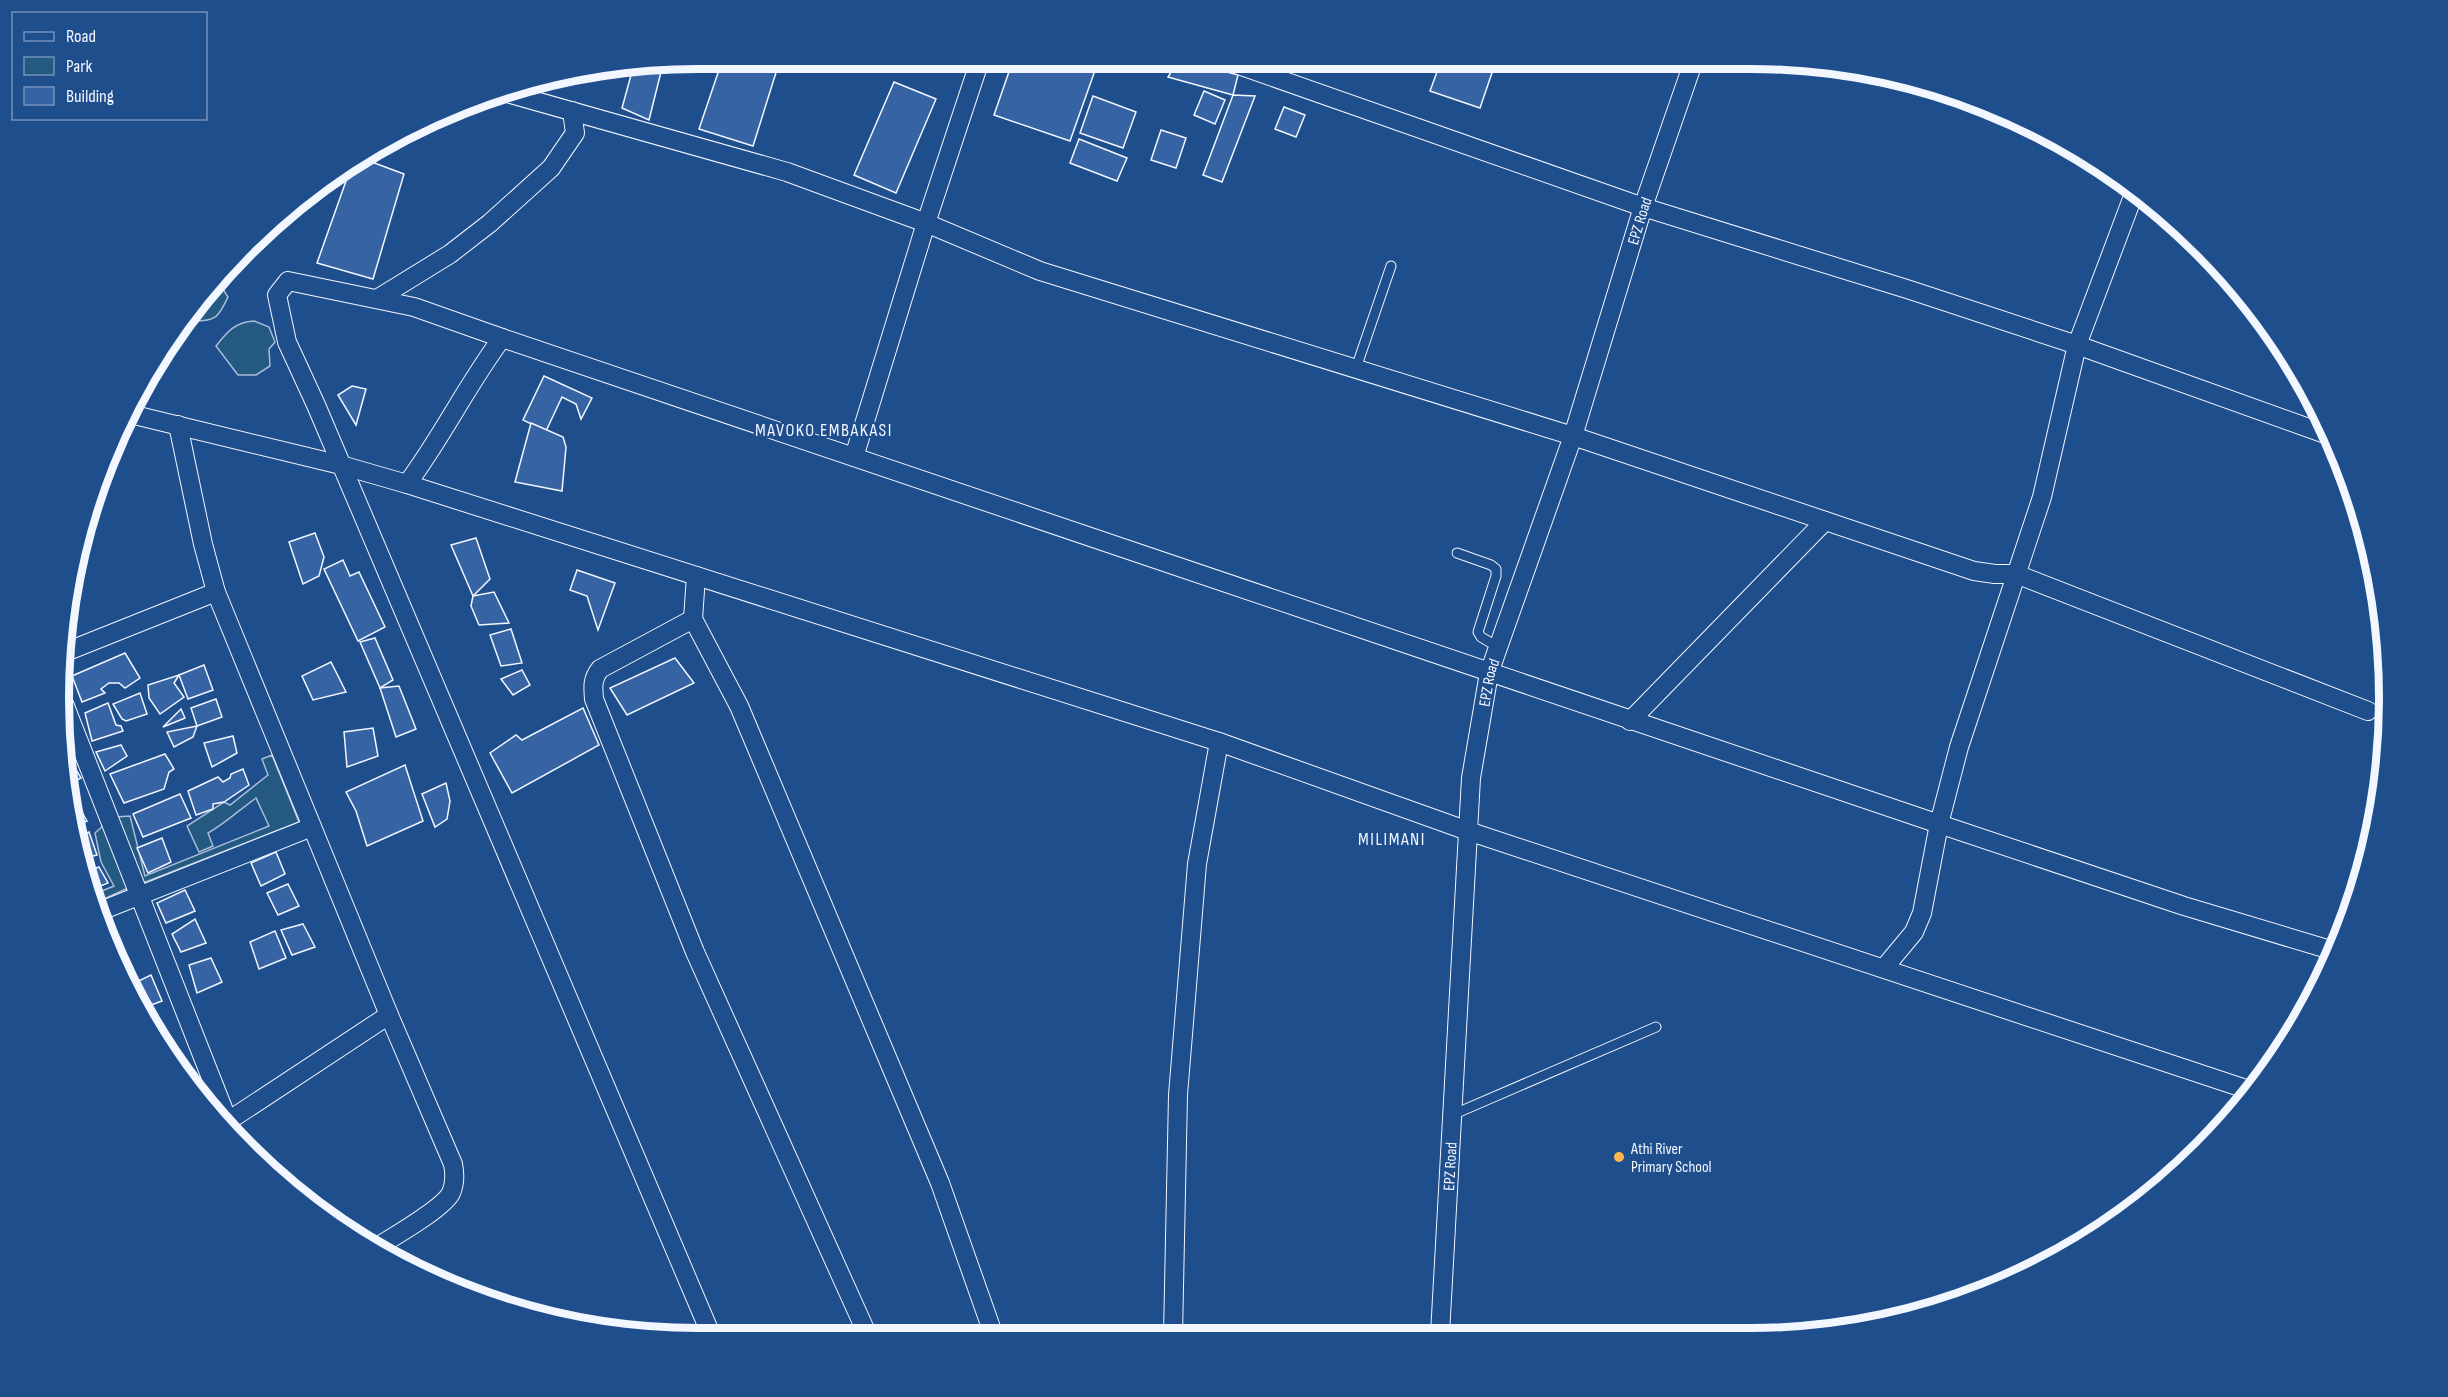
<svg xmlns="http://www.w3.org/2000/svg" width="2448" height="1397" font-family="'Sofia Sans Condensed',sans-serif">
  <rect width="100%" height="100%" fill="#1f4e8c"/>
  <g fill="#245a82" stroke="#a8bbd7" stroke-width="1.5">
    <path d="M211,288L223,289L228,297C219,316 217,321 194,321L189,315Z"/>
    <path d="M254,321L269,327L275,342L269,349L270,366L256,375H238L216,346C227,332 235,322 254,321Z"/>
    <path d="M272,755L299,822L143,883L116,817L130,816L145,876L269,826L256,798C239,810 226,823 208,833L213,846L199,852L187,826L224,802L230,805L268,775L262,759Z"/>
    <path d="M103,826L128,888L95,903L92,895L114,886L101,862L95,833Z"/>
  </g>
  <g fill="#3563a3" stroke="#f2f6ff" stroke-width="1.5">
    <path d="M1441,61H1496L1480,108L1430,91Z"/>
    <path d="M1057,62L1064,65L1065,62H1098L1070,141L994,115L1012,63Z"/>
    <path d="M1177,62H1190L1238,75L1233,95L1168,77Z"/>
    <path d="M779,63L753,146L699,129L721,64Z"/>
    <path d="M634,64H663L649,120L622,108Z"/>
    <path d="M894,82L936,99L896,193L854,175Z"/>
    <path d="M1204,91L1225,100L1215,124L1194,115Z"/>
    <path d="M1233,95L1255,96L1222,182L1203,175Z"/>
    <path d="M1093,96L1136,112L1123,148L1080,133Z"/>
    <path d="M1284,107L1305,115L1296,137L1275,129Z"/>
    <path d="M1161,130L1186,138L1176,168L1151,160Z"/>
    <path d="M1079,139L1127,158L1117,181L1070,163Z"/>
    <path d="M361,158L404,174L373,279L317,263L352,164Z"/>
    <path d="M544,376L592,398L581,419L576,404L562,397L546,431L523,420Z"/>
    <path d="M352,386L366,389L356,425L338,395Z"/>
    <path d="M531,423L563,437L566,447L562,491L515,482Z"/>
    <path d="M315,533L324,557L319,576L303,584L289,542Z"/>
    <path d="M476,538L490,579L473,596L451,545Z"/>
    <path d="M343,560L350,576L359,572L385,627L358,641L324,569Z"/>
    <path d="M577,570L615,583L598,630L587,596L570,590Z"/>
    <path d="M494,592L509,623L479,625L471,606L473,596Z"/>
    <path d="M511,629L522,663L501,666L490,635Z"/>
    <path d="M375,638L393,680L380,688L360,642Z"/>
    <path d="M125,653L140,678L125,688L119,683H109L101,689L105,693L82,702L72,676Z"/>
    <path d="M675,658L694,683L627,715L610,688Z"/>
    <path d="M331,662L346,692L313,700L302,676Z"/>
    <path d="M204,665L213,690L188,699L179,675Z"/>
    <path d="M522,670L530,685L513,695L501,679Z"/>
    <path d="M179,675L174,683L184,697L160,714L149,698L148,685Z"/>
    <path d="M399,686L416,729L396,737L380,688Z"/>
    <path d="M140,693L147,714L126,721L122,719L113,704Z"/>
    <path d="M216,699L222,717L197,726L191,708Z"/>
    <path d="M108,703L116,725L121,726L123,731L92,741L85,713Z"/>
    <path d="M583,708L599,745L512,793L490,753L516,735L522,740Z"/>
    <path d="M181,709L185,718L163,727Z"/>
    <path d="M197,726L193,737L174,747L167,732Z"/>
    <path d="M373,728L378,756L347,767L344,732Z"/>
    <path d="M233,736L237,753L212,767L204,743Z"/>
    <path d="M121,745L127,756L105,771L96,752Z"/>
    <path d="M165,754L174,769L169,772L164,789L124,803L110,774Z"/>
    <path d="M68,756L81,778L66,786L62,758Z"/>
    <path d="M405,765L423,821L367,846L356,811L346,792Z"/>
    <path d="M243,769L249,785L224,802L213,804V809L196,815L188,791L218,777L223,782L230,778L231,774Z"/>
    <path d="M446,783L450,801L447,819L435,827L422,794Z"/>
    <path d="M180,794L191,818L143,837L133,814Z"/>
    <path d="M82,812L87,821L72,827L70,816Z"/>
    <path d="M89,832L97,855L82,859L75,838Z"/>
    <path d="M162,838L171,862L148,873L137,848Z"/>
    <path d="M276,852L285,874L261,886L251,863Z"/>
    <path d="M99,867L108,883L91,890L85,872Z"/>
    <path d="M288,884L299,906L278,915L267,893Z"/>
    <path d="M185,890L195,911L166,923L157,903Z"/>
    <path d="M195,919L206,943L181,952L172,934Z"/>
    <path d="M303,924L315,947L292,955L281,930Z"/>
    <path d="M275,931L286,958L259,969L250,942Z"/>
    <path d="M211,958L222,982L197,993L189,965Z"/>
    <path d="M151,975L162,1001L140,1009L128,986Z"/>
  </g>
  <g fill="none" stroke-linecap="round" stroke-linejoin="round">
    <defs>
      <g id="lane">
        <path d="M1356,368L1391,266"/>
        <path d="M1457,553L1491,565L1496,569V576L1478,632L1481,637L1498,647"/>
        <path d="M1452,1115L1656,1027"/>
      </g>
      <g id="street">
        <path d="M1230,62L1643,207L1910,290L2077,345L2331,436"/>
        <path d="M500,91L787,172L926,223L1040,271L1573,436L1974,571L1995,574H2016L2368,711"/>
        <path d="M377,299L450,254L490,223L551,168L575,133L572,111"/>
        <path d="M502,338L414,307L288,281L277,295L287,342L316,405L712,1337"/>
        <path d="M126,413L341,465L407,484L1219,742L1468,831L2249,1090"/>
        <path d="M178,425L203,544L216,592L389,1015L453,1164C455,1174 455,1184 451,1193C443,1209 391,1238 374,1249"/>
        <path d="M854,457L926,223L979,63"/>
        <path d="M407,484C442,437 467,385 502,338L1939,824L2184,906L2334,951"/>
        <path d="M696,576L693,619L739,706L940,1183L994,1336"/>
        <path d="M693,619L600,669C592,679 593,687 594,699L695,952L868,1336"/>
        <path d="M63,653L216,592"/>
        <path d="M61,696L228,1121"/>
        <path d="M1630,721L1825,521"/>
        <path d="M98,912L312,827"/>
        <path d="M1884,968L1914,932L1922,913L1939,824L1959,747L2042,497L2077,345L2135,191"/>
        <path d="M222,1125L389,1015"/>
        <path id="s1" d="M1440,1334L1471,778L1489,673L1573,436L1643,207L1694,60"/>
        <path d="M1173,1335L1178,1095L1197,864L1219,742"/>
      </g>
    </defs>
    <use href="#lane" stroke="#f2f6ff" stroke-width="11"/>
    <use href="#street" stroke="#f2f6ff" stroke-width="20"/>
    <use href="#lane" stroke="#1f4e8c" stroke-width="9"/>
    <use href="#street" stroke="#1f4e8c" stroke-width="18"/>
  </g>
  <circle fill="#ffb74d" stroke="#1f4e8c" stroke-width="2" cx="1619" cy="1157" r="6"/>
  <g text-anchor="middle" stroke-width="4.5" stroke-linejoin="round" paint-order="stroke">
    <g font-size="16" fill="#f2f6ff" stroke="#1f4e8c">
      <text dy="6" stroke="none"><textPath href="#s1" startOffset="1140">EPZ Road</textPath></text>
      <text dy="6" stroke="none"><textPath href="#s1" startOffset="654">EPZ Road</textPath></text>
      <text dy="6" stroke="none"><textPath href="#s1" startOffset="168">EPZ Road</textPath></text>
    </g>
    <g font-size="16" fill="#f2f6ff" stroke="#1f4e8c" text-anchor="start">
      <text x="1631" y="1154">Athi River<tspan x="1631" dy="18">Primary School</tspan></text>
    </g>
    <g font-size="18" letter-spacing="1.5" fill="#f2f6ff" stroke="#1f4e8c">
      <text x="824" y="436">MAVOKO EMBAKASI</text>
      <text x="1392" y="845">MILIMANI</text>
    </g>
  </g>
  <path d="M0 0H2448V1397H0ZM698 69H1750A629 629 0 0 1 2379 698V699A629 629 0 0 1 1750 1328H698A629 629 0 0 1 69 699V698A629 629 0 0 1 698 69Z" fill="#1f4e8c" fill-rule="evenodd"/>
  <path fill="none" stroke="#f2f6ff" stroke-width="8" d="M698 69H1750A629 629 0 0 1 2379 698V699A629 629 0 0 1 1750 1328H698A629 629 0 0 1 69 699V698A629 629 0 0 1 698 69Z"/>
  <rect x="12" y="12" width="195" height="108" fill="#1f4e8c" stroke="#7391ba" stroke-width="1.5"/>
  <rect x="24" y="32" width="30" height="9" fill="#1f4e8c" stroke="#7391ba" stroke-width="1.5"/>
  <text x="66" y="42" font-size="18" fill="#f2f6ff">Road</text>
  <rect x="24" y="57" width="30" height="18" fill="#245a82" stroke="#7391ba" stroke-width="1.5"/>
  <text x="66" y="72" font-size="18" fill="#f2f6ff">Park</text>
  <rect x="24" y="87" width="30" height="18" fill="#3563a3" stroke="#7391ba" stroke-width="1.5"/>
  <text x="66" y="102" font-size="18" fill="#f2f6ff">Building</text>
</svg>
